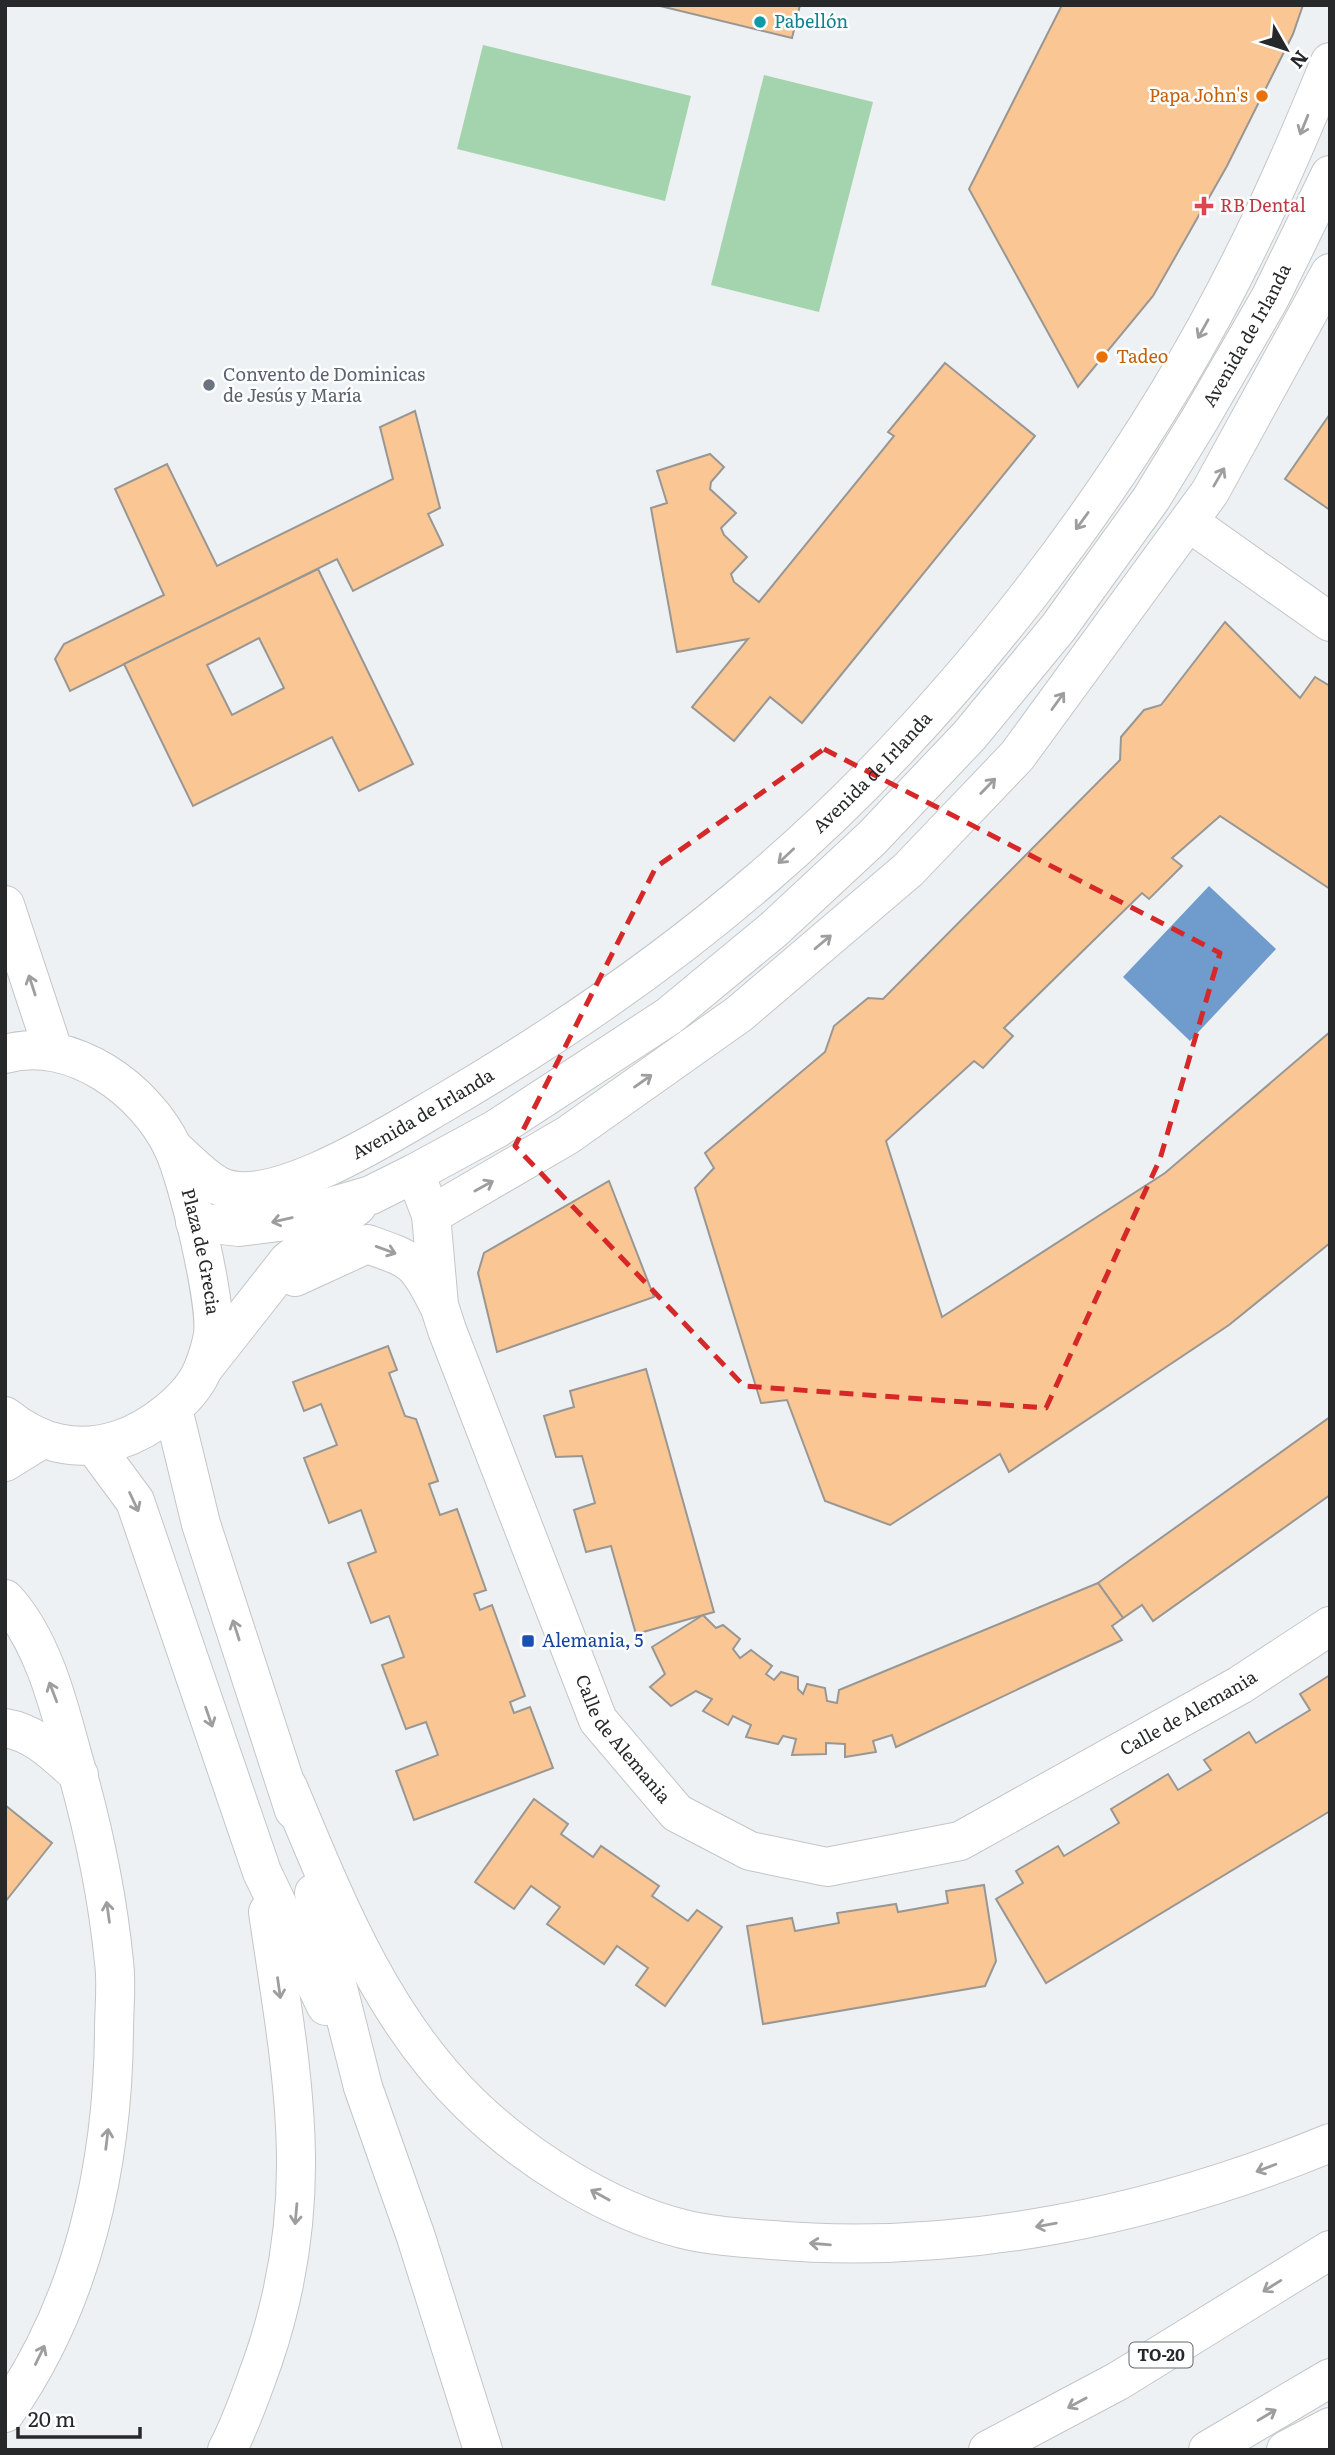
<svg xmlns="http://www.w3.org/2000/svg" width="1335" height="2455" font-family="Literata,serif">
  <rect width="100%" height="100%" fill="#eef1f3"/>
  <g fill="#a4d4ae">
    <path d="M483,45L691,96L665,201L457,149Z"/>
    <path d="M764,75L873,102L819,312L711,285Z"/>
  </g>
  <path fill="#6f9ccd" d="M1209,886L1276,949L1190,1041L1123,977Z"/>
  <g fill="#fac794" stroke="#999794" stroke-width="2" fill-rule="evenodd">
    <path d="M656,5H800L792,38Z"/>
    <path d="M1062,5H1303L1293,34L1227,166L1153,296L1078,387L969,189Z"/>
    <path d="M945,363L1035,436L802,723L770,697L734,741L692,707L748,639L677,652L651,508L667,503L657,471L710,454L724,467L711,482L710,489L736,513L721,528L724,535L747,557L731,574L734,582L759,602L894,436L888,432Z"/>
    <path d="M415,411L440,508L428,514L443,545L353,591L337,559L70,691L55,659L64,644L164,595L115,489L167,464L217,566L393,479L380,427Z"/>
    <path d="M1330,414V510L1285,479Z"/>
    <path d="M318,569L413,764L359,791L332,737L193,806L124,664ZM259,638L284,688L232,715L207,665Z"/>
    <path d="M1225,622L1300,698L1315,677L1330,686V889L1220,816L1172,858L1182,866L1149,899L1142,893L1004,1028L1013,1036L983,1068L974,1061L886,1141L942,1317L1165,1173L1330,1032V1243L1229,1325L1009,1472L1000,1454L890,1525L825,1501L787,1400L761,1403L695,1188L714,1168L705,1153L825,1052L834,1026L868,998L883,999L1120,760L1121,737L1144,710L1161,705Z"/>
    <path d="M609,1181L654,1297L497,1352L478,1273L484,1253Z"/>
    <path d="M388,1346L397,1370L389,1373L405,1416L416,1419L438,1481L429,1484L440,1515L457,1509L486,1590L474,1594L480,1610L492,1605L525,1696L510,1702L514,1713L530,1707L553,1768L414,1820L396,1771L438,1755L426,1722L406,1729L382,1665L404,1657L389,1616L371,1623L348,1563L376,1552L361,1510L329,1523L304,1458L337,1445L321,1404L304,1411L293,1382Z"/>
    <path d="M646,1369L714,1612L636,1634L611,1546L586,1552L574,1510L595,1503L582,1456L556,1457L544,1416L574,1407L570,1391Z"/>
    <path d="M1330,1417V1495L1153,1621L1142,1605L1123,1618L1098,1583Z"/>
    <path d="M1098,1583L1123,1618L1112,1626L1122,1640L896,1747L892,1735L873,1741L876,1752L845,1757V1744L826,1743V1754L792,1755L796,1739L783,1736L778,1744L746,1737L751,1725L733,1716L728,1725L703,1711L712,1699L696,1691L671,1706L650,1687L665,1674L652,1647L703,1615L716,1628L723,1625L740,1639L733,1649L740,1658L751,1650L772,1666L766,1674L774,1680L781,1672L798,1677V1689L803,1694L807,1684L825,1688L827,1701L837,1703L839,1690Z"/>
    <path d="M1330,1675V1811L1046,1983L996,1899L1023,1883L1016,1871L1058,1846L1064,1856L1119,1823L1111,1809L1168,1774L1178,1790L1211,1770L1204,1760L1249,1732L1256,1743L1310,1710L1300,1694Z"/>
    <path d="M534,1799L568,1824L561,1834L593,1857L601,1846L659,1886L652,1896L688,1921L697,1910L722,1927L665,2006L636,1985L648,1968L617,1946L604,1964L547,1924L560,1907L531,1886L514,1909L475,1882Z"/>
    <path d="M5,1805L52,1843L5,1902Z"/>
    <path d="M984,1885L996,1961L985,1986L763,2024L747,1926L792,1918L795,1931L839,1923L837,1913L896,1904L898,1912L948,1903L946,1891Z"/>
  </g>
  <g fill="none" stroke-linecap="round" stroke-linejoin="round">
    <defs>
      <g id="minor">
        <path d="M1190,523L1330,622"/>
        <path id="s1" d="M173,1148C187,1160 203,1178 219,1186C272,1212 398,1129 445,1102C554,1038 663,964 759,881C951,717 1131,483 1243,257C1275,194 1303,128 1330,62"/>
        <path id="s2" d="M415,1173L431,1215L439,1305L447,1330L598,1720L677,1813L750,1851L827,1867L960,1841L1240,1685L1330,1626"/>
        <path d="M431,1215L568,1135L739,1014L908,870L1017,756L1210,492L1330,273"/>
        <path id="s3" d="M195,1222L239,1227L279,1222L371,1195L415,1173L496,1129L669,1016L773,930L872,838L969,736L1058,628L1151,499L1200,419L1270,298L1330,175"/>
        <path d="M295,1277L367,1244C413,1260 416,1260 438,1304"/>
        <path d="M203,1369L288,1261L357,1206"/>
        <path d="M5,1462L42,1439"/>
        <path d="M5,1599C42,1639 58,1702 72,1754C92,1822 107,1891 114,1962C117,1984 114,2008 114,2031C113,2165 83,2302 5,2413"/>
        <path d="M5,1728C36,1733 56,1755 79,1775"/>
      </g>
      <g id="major">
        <path d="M5,905L53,1050"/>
        <path id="s4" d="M5,1054C71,1035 146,1090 173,1148C188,1180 217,1302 213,1335C211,1345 208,1356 204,1366C193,1398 150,1430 118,1440C76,1453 40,1444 5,1416"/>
      </g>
      <g id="highway">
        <path d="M173,1409L201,1524L294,1810"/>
        <path d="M95,1447L135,1501L262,1872L326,2006"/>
        <path d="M288,1787C335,1899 380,2016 469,2103C524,2157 607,2210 683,2229C711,2236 743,2238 772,2240C961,2256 1155,2215 1330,2143"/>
        <path d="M314,1893L363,2087L416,2237L483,2450"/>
        <path d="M227,2450C242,2422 252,2391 263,2361C319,2198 292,2076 268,1912"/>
        <path d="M988,2450L1118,2381L1330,2250"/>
        <path d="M1208,2450L1330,2378"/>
        <path d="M1286,2450L1330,2427"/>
      </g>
    </defs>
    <use href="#minor" stroke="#c3c6c8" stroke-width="40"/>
    <use href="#major" stroke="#c3c6c8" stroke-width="40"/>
    <use href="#highway" stroke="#c3c6c8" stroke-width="40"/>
    <use href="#minor" stroke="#fff" stroke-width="38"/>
    <use href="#major" stroke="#fff" stroke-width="38"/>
    <use href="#highway" stroke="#fff" stroke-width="38"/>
  </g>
  <defs><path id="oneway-shaft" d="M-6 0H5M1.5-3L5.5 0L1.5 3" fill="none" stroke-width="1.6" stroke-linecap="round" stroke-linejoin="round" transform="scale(1.75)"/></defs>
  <g stroke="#9e9e9f">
    <use href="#oneway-shaft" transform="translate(1304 125) rotate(112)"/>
    <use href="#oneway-shaft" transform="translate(1203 329) rotate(119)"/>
    <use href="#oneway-shaft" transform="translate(1219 477) rotate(-60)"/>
    <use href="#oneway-shaft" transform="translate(1082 521) rotate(126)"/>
    <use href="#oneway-shaft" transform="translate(1058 701) rotate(-54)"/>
    <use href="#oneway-shaft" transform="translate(988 786) rotate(-46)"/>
    <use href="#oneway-shaft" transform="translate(786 856) rotate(137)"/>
    <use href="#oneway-shaft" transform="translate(823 942) rotate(-40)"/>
    <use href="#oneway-shaft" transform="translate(32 985) rotate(-108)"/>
    <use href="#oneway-shaft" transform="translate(643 1081) rotate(-35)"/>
    <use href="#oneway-shaft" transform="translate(484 1186) rotate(-29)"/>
    <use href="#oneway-shaft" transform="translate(282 1220) rotate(167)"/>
    <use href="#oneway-shaft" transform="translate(386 1250) rotate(20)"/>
    <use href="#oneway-shaft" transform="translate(134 1502) rotate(65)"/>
    <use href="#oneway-shaft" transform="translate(236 1630) rotate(-108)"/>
    <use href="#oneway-shaft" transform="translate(53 1692) rotate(-111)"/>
    <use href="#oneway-shaft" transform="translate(209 1717) rotate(71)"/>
    <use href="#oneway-shaft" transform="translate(108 1912) rotate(-98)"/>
    <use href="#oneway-shaft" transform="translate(279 1988) rotate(82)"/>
    <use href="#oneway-shaft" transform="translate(107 2139) rotate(-83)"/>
    <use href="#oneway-shaft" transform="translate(1266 2168) rotate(159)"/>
    <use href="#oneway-shaft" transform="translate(600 2195) rotate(-151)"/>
    <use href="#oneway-shaft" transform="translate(296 2214) rotate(95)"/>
    <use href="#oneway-shaft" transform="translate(1046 2225) rotate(170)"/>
    <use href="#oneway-shaft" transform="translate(820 2244) rotate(-175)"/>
    <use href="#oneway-shaft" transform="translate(1272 2286) rotate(148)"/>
    <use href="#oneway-shaft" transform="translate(40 2355) rotate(-64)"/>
    <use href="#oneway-shaft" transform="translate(1077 2403) rotate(152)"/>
    <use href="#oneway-shaft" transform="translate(1267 2415) rotate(-31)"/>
  </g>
  <path fill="none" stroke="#d62828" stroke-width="5" stroke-dasharray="14 9" stroke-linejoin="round" d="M824,749L1220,953L1160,1159L1046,1408L744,1386L515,1146L656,867Z"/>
  <circle fill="#0f9aa8" stroke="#fcfeff" stroke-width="2.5" cx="760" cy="22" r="7"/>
  <g fill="#e8710a" stroke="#fcfeff" stroke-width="2.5">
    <circle cx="1262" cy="96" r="7"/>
    <circle cx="1102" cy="357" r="7"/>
  </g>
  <path fill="#e0444e" stroke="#fcfeff" stroke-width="2.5" d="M1200.5 195.5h7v7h7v7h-7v7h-7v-7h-7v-7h7z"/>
  <circle fill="#6b7280" stroke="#fcfeff" stroke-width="2.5" cx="209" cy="385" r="7"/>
  <rect fill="#1a4fb4" stroke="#fcfeff" stroke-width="2.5" x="521" y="1634" width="14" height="14" rx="3.5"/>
  <g text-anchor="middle" stroke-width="5" stroke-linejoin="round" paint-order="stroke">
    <rect fill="#fcfeff" stroke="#676869" stroke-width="2" x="1129.5" y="2342.5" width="63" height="25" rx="5"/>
    <g font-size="16" font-weight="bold" fill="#272829">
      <text x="1161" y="2361">TO-20</text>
    </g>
    <g font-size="18" fill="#0d838f" stroke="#fcfeff" text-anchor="start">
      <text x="774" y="28">Pabellón</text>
    </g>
    <g font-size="18" fill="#c56008" stroke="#fcfeff" text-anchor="end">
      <text x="1248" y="102">Papa John's</text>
      <text x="1116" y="363" text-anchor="start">Tadeo</text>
    </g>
    <g font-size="18" fill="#be3a42" stroke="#fcfeff" text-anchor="start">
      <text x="1220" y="212">RB Dental</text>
    </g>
    <g font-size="18" fill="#272829" stroke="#fcfeff">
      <text dy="6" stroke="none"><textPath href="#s3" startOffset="1428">Avenida de Irlanda</textPath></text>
      <text dy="6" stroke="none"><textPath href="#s1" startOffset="849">Avenida de Irlanda</textPath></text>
      <text dy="6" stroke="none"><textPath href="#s1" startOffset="282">Avenida de Irlanda</textPath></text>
      <text dy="6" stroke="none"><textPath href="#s4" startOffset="315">Plaza de Grecia</textPath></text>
      <text dy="6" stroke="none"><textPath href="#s2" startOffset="1260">Calle de Alemania</textPath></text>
      <text dy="6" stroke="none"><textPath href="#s2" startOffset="609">Calle de Alemania</textPath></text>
    </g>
    <g font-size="18" fill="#5b616d" stroke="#fcfeff" text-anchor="start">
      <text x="223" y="381">Convento de Dominicas<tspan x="223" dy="21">de Jesús y María</tspan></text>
    </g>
    <g font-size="18" fill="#164399" stroke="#fcfeff" text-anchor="start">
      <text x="542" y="1647">Alemania, 5</text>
    </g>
  </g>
  <rect width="1335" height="2455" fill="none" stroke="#272829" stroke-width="14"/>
  <g transform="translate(1286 49) rotate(129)" stroke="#fcfeff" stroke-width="5" paint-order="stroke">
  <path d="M0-5L12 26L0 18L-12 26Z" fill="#272829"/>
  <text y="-10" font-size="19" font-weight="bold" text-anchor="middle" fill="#272829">N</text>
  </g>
  <path d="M18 2427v10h122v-10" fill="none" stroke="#272829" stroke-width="3.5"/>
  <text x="28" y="2427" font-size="21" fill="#272829" stroke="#fcfeff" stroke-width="5" paint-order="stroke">20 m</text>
</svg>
